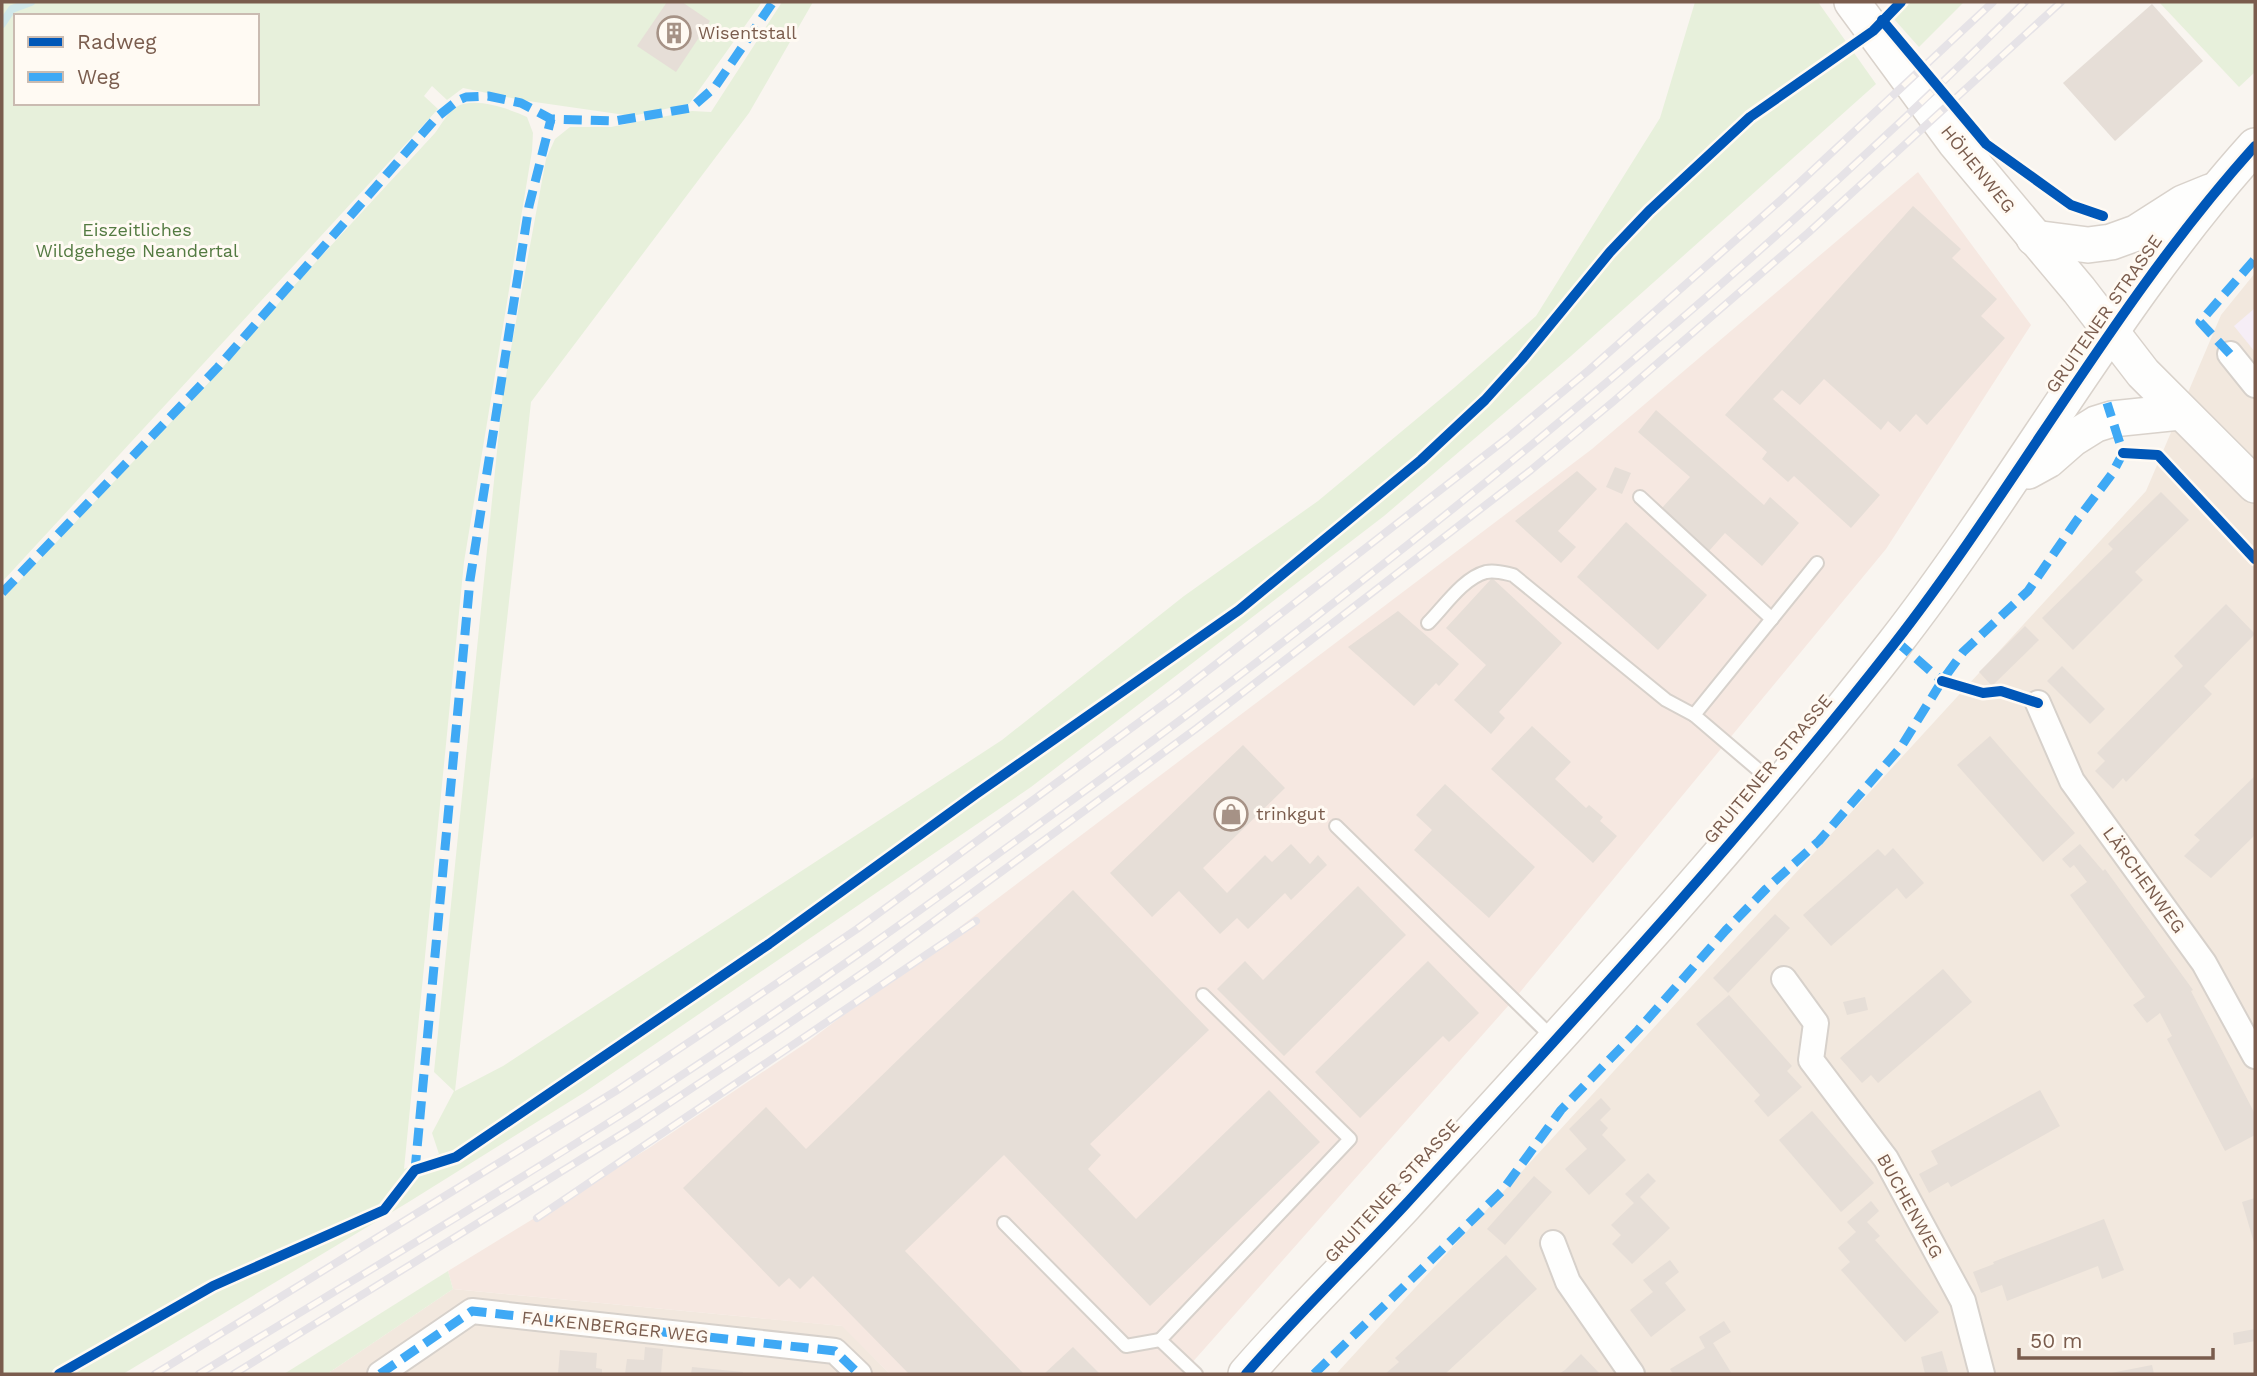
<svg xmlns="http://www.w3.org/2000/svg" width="2257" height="1376" font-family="'Work Sans',sans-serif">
  <rect width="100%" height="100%" fill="#f9f5f0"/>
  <g fill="#f2e8de">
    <path d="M2255,273V1374H1336L2146,491L2221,315Z"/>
    <path d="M453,1289L843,1326L890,1374H327Z"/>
  </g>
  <path fill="#f6e8e1" d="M1918,172L2031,325L1886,549L1516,997L1182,1374H890L842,1326L453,1289L448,1271L649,1148L809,1041L1592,449Z"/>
  <path fill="#f6eef6" d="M2255,308V352L2234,326Z"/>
  <g fill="#e7f0db" fill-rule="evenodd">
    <path d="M2,2H762L689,104L632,116L521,100L463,88L447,100L432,86L424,96L438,109L2,582ZM16,16H257V103H16Z"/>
    <path d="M782,2H813L749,113L531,402L455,1091L503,1066L1002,740L1184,596L1318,501L1455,387L1536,316L1660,118L1695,2H1818L1876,84L1571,356L1384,516L1031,787L585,1092L407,1203L123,1374H2V599L216,375L291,289L435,133C441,125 448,112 456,107C474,96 510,109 527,117L533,133L532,151L464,562L404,1169L439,1154L432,1133L454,1091L434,1072L503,392L546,159L555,139L570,127H611L692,111L711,112Z"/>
    <path d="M1911,2H1964L1919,47L1894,19Z"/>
    <path d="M2159,2H2255V72L2239,87Z"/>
    <path d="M448,1271L453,1289L327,1374H284Z"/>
  </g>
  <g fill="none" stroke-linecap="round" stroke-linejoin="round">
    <path stroke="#d0e8ea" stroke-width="8" d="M2,24L12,9L31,2"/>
  </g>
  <g fill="#e6ded7">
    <path d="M667,2H682L710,21L676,72L637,46Z"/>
    <path d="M2152,4L2203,61L2115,141L2063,83Z"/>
    <path d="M1913,206L1961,249L1952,258L1997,299L1981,316L2005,338L1927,425L1916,414L1900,432L1888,421L1881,430L1824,379L1800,405L1782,390L1773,399L1880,495L1851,528L1794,476L1788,482L1762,459L1767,452L1725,415Z"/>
    <path d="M1656,410L1764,505L1770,497L1799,523L1762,566L1725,533L1709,551L1661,509L1690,477L1638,432Z"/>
    <path d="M1615,467L1631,473L1622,494L1606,487Z"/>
    <path d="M1577,471L1597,489L1558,531L1576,547L1561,563L1515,521Z"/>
    <path d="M2161,492L2189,520L2135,572L2143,580L2073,650L2042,618L2113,549L2108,544Z"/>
    <path d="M1626,522L1707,595L1658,650L1577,577Z"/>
    <path d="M1492,578L1562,643L1499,712L1505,718L1491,734L1454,700L1486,665L1446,628Z"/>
    <path d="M2226,604L2255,634L2204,686L2212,694L2126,782L2123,778L2113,789L2095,771L2105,761L2097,753L2183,666L2174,656Z"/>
    <path d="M1398,611L1459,664L1439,686L1436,683L1414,706L1348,647Z"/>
    <path d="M2025,626L2039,640L1992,686L1979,672Z"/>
    <path d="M2062,666L2105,709L2090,724L2047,681Z"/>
    <path d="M1532,726L1571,762L1555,779L1586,808L1589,805L1603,817L1600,821L1617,836L1593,863L1491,769Z"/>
    <path d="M1990,736L2075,833L2043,862L1957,765Z"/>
    <path d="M1243,745L1285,788L1203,868L1227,893L1265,855L1272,862L1291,844L1310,864L1318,855L1327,865L1291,900L1285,893L1248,929L1237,918L1220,934L1179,891L1152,917L1110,873Z"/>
    <path d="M2255,776V835L2211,878L2184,856L2200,840L2194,835Z"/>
    <path d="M1445,784L1535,867L1489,918L1414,850L1432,830L1416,815Z"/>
    <path d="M2080,844L2103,871L2105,869L2193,990L2191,991L2255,1114V1135L2225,1151L2167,1039L2172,1036L2160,1013L2147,1023L2133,1005L2145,997L2070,895L2087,882L2074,865L2070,868L2062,859Z"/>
    <path d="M1893,848L1924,883L1906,899L1897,888L1831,946L1803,915L1878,849L1885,856Z"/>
    <path d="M1358,886L1406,935L1284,1056L1217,989L1245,961L1263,980Z"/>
    <path d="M1073,890L1209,1030L1090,1144L1101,1155L1088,1169L1136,1219L1269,1090L1320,1142L1150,1306L1004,1155L905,1251L1024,1374H909L813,1276L800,1289L789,1278L779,1287L683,1188L766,1107L806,1149Z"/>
    <path d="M1775,914L1790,928L1728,993L1713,978Z"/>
    <path d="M1428,961L1479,1013L1449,1042L1443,1036L1360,1118L1315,1072Z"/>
    <path d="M1943,969L1972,1002L1878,1083L1871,1075L1862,1083L1840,1058Z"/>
    <path d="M1729,995L1792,1066L1787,1071L1802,1087L1768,1117L1754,1101L1760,1095L1696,1024Z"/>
    <path d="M1865,997L1868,1010L1847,1015L1843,1002Z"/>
    <path d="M2040,1090L2060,1126L1951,1187L1948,1182L1929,1193L1919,1174L1938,1164L1931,1151Z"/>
    <path d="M1601,1098L1611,1109L1600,1120L1608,1128L1602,1135L1626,1160L1589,1195L1565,1169L1587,1149L1569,1129Z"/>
    <path d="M1812,1111L1874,1183L1841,1212L1779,1140Z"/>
    <path d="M1648,1173L1656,1181L1640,1197L1670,1228L1632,1264L1612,1244L1621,1235L1611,1225L1634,1203L1625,1194Z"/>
    <path d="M1534,1176L1552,1192L1505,1245L1487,1229Z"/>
    <path d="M2255,1198V1246L2242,1202Z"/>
    <path d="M1871,1201L1879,1211L1867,1222L1880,1236L1875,1240L1939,1312L1905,1342L1841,1270L1850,1262L1838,1248L1856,1232L1847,1222Z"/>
    <path d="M2104,1219L2124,1270L2102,1279L2098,1266L2007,1301L2002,1285L1981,1293L1973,1272L1994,1264L1993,1262Z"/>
    <path d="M1506,1255L1537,1289L1445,1374H1385L1399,1362L1395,1358Z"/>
    <path d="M1670,1260L1679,1272L1665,1283L1686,1310L1651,1337L1630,1310L1653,1292L1643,1280Z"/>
    <path d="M1724,1321L1731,1332L1713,1343L1732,1374H1673L1670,1369L1705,1348L1699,1337Z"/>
    <path d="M2255,1329V1341L2234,1345L2233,1333Z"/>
    <path d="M645,1347L663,1349L661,1374H625L627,1359L644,1360Z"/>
    <path d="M1073,1347L1100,1374H1044Z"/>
    <path d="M560,1350L597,1353L596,1368L602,1369V1374H558Z"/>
    <path d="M1942,1351L1948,1372L1925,1374L1921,1357Z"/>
    <path d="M1581,1354L1600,1374H1559L1565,1370Z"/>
    <path d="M2152,1365L2154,1374H2111V1373Z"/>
    <path d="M692,1367L743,1372V1374H691Z"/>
  </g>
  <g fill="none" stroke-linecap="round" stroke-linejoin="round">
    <defs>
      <g id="service">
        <path d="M1640,497L1772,619"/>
        <path d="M1428,623C1444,607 1463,578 1486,572C1496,570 1504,573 1513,575L1666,700L1694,715"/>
        <path d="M1776,785L1694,715L1817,563"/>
        <path d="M1336,826L1555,1040"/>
        <path d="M1004,1223L1126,1346L1160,1340"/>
        <path d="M1196,1374L1160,1340L1350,1139L1203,995"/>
      </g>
      <g id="minor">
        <path d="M2230,354L2255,385"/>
        <path d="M2038,703L2072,781L2204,963L2255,1056"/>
        <path d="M1784,979L1816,1023L1811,1060L1886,1159L1963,1301L1982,1374"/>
        <path d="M1553,1243L1568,1282L1632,1374"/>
        <path d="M380,1374L472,1311L835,1351L859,1374"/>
      </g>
      <g id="secondary">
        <path d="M1852,2L1955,142L2079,290L2143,373L2255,485"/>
        <path d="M2034,238L2088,245L2111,242L2136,233L2183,203L2210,192"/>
        <path d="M2028,471L2048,460L2072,439L2096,424L2112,419L2180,412"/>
        <path d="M1246,1374C1296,1316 1352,1262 1405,1205C1572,1022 1741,840 1894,644C2020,482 2117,299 2255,146"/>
      </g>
    </defs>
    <use href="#service" stroke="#d7d1cb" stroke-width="16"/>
    <use href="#minor" stroke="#d7d1cb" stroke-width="28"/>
    <use href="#secondary" stroke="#d9d2cb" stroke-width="38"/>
    <use href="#service" stroke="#fefefd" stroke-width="12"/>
    <use href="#minor" stroke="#fefefd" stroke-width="24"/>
    <use href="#secondary" stroke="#fefefd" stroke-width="35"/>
    <defs>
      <g id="rail">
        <path d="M537,1218L976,921"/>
        <path d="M155,1374L619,1089L755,998L857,929L1175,696L1506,439L1589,370L1782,199L1993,2"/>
        <path d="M199,1374C343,1286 488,1200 630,1109C791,1005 946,892 1101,779C1425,540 1738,286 2025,2"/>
        <path d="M234,1374L638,1124L778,1031L877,963L1197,728L1531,470L1614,401L1808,233L2061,2"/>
      </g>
    </defs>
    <use href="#rail" stroke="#e6e3e7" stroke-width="8"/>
    <use href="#rail" stroke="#fffaf3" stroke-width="5" stroke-dasharray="16" stroke-linecap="butt"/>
    <g stroke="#3fa9f5" stroke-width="9" stroke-dasharray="18 9" stroke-linecap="butt">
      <path d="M2230,354L2200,322L2255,259"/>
      <path d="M2,593L218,367L437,117L457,101L466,97L488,96L521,103L551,119L615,121L691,108L715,87L773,2"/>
      <path d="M1896,641L1942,681L1947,682"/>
      <path d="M413,1172L415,1170L470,580L529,206L551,119"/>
      <path d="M380,1374L472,1311L835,1351L859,1374"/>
      <path d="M1314,1374L1502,1191L1561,1110L1638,1030L1726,930L1766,889L1819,841L1901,747L1942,681L1963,652L2028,591L2077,520L2112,474L2123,453L2107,403"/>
    </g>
    <defs>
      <g id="cycleway">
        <path d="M1882,20L1986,144L2071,205L2103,216"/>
        <path d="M2123,453L2158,455L2255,559"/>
        <path d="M1942,681L1983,693L2001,691L2038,703"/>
        <path d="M59,1374L213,1286L384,1210L415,1170L456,1157L769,944L976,794L1239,610L1421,460L1485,400L1522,359L1610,252L1649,211L1750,117L1873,31L1901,2"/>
        <path d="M1246,1374C1296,1316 1352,1262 1405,1205C1572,1022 1741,840 1894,644C2020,482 2117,299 2255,146"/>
      </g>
    </defs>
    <use href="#cycleway" stroke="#fffaf3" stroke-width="15"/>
    <use href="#cycleway" stroke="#0057b8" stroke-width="10"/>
  </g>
  <defs>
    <symbol id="building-ring" viewBox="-11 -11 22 22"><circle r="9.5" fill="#fffaf3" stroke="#a69286" stroke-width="1.5"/><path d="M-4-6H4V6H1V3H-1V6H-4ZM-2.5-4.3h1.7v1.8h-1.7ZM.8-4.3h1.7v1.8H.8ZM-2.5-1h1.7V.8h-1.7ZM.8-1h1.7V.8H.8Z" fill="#a69286"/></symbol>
    <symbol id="shop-ring" viewBox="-11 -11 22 22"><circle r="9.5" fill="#fffaf3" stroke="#a69286" stroke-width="1.5"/><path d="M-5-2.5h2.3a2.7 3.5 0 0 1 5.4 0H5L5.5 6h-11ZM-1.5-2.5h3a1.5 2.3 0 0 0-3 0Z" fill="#a69286"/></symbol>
  </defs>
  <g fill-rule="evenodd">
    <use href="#building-ring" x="655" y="14" width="38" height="38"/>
    <use href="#shop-ring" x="1212" y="795" width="38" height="38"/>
  </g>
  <g text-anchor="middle" stroke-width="6" stroke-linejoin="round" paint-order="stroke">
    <g font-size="18" fill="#7a5c4d" stroke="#fffaf3" text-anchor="start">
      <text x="698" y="39">Wisentstall</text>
      <text x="1256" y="820">trinkgut</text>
    </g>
    <g font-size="18" fill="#7a5c4d" stroke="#fffaf3">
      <text transform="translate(1978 169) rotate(51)" y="6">HÖHENWEG</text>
      <text transform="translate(2104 314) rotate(-55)" y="6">GRUITENER STRASSE</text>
      <text transform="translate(1768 769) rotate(-50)" y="6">GRUITENER STRASSE</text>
      <text transform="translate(2144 880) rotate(54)" y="6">LÄRCHENWEG</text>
      <text transform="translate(1392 1191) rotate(-47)" y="6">GRUITENER STRASSE</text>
      <text transform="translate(1910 1206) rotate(61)" y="6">BUCHENWEG</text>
      <text transform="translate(615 1327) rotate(6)" y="6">FALKENBERGER WEG</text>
    </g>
    <g font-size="18" fill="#537a41" stroke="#fffaf3">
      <text x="137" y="236">Eiszeitliches<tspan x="137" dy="21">Wildgehege Neandertal</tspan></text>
    </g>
  </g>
  <rect width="2257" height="1376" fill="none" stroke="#7a5c4d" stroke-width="7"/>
  <rect x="14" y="14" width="245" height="91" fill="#fffaf3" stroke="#cabbb1" stroke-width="2"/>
  <rect x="28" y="37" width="35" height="10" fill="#0057b8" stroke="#cabbb1" stroke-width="2"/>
  <text x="77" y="49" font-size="21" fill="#7a5c4d">Radweg</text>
  <rect x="28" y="72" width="35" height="10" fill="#3fa9f5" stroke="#cabbb1" stroke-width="2"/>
  <text x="77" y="84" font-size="21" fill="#7a5c4d">Weg</text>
  <path d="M2019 1348v10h194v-10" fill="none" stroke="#7a5c4d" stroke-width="3.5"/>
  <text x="2030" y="1348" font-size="21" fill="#7a5c4d" stroke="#fffaf3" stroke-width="5" paint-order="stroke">50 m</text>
</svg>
